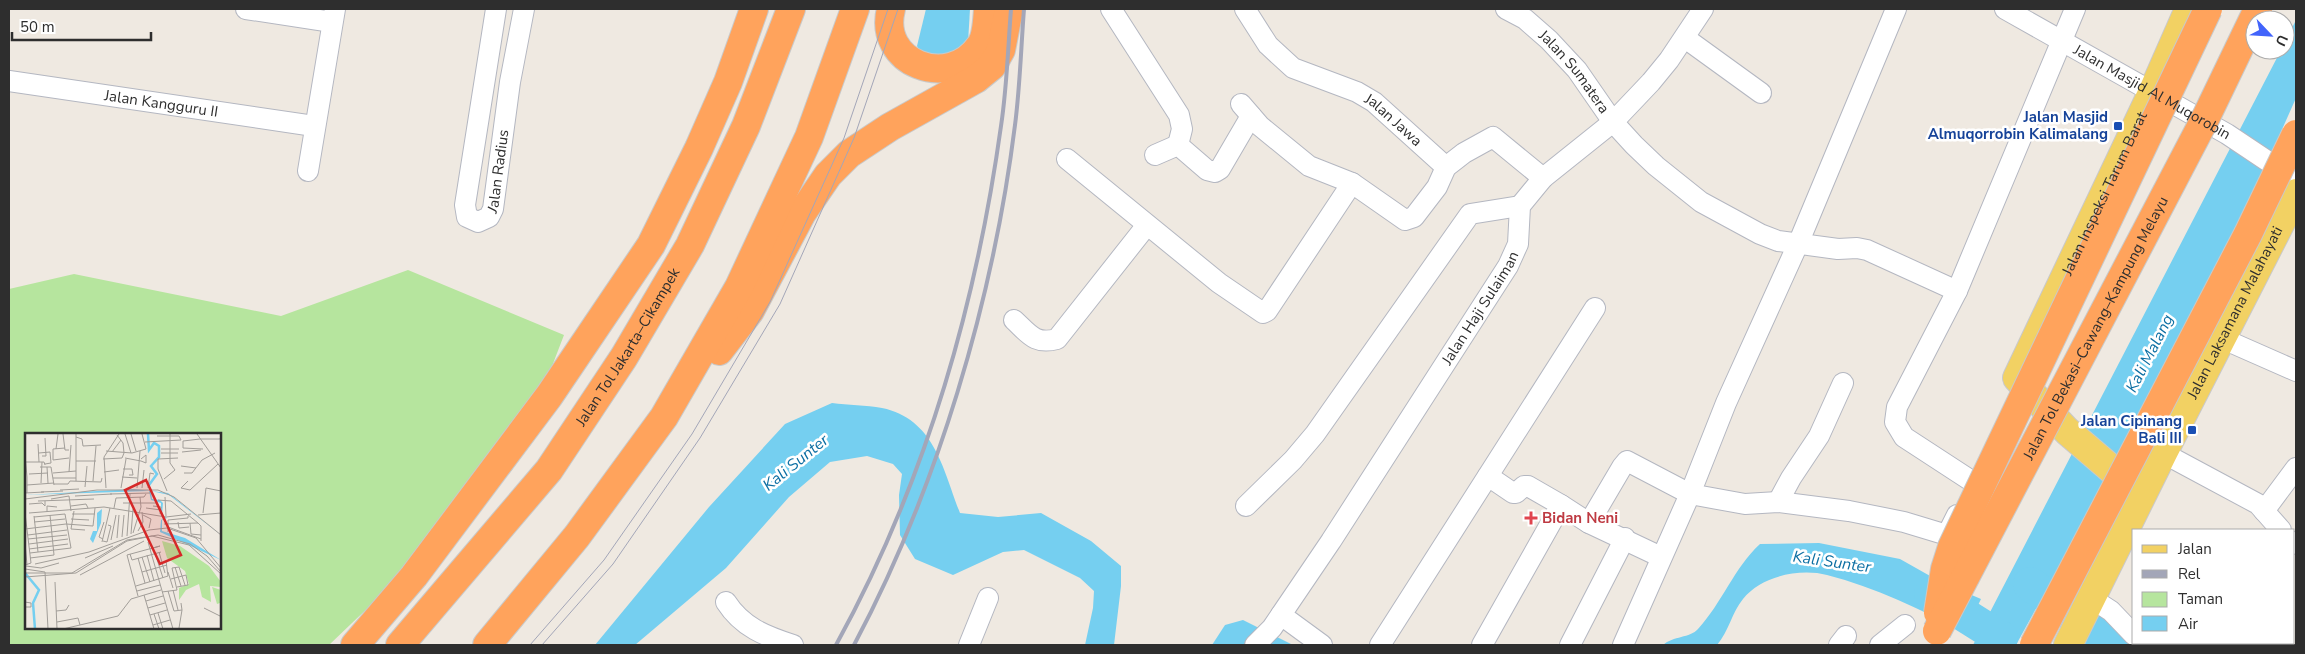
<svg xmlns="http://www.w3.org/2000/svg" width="2305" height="654" font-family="'Nunito Sans',sans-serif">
  <rect width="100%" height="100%" fill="#efe9e1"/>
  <path fill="#b6e59e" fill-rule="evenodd" d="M408,270L564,335L512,470L329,645H9V289L74,274L281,316ZM26,434H220V628H26Z"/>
  <g fill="#75cff0">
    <path d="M926,9H970L968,43L958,56L922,55L917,46Z"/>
    <path d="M2296,20V98L2272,152L2233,249L2016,645H1973L2281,50H2285V42Z"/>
    <path d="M832,403C848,405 866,405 882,408C935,419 943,470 960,513L998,517L1041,513L1091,541L1121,566V586L1114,645H1085L1093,608L1094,591L1080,578L1024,550L1003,552L953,575L915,559L900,535L899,495L902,474L893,464L867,456L830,462L789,497L726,568L635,645H595L709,507L785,424Z"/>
    <path d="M1819,543L1900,559L1939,581L1981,599L1965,632C1921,610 1875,587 1827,575C1800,568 1761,576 1743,599C1732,612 1729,631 1717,645H1663C1673,636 1690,638 1698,629C1722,603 1734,568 1760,544Z"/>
    <path d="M1243,620L1293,645H1212L1225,625Z"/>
  </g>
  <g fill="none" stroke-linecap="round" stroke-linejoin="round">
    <g stroke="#75cff0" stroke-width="34">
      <path d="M2030,584L2114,645"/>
      <path d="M1931,594L2001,638"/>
    </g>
    <defs>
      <g id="minor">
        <path d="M246,9L332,22"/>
        <path id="s1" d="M496,9L465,205L467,217L478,222L489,217L493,209L510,82L524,9"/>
        <path d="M1111,9L1179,115L1182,129L1178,145"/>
        <path id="s2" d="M1245,9L1268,45L1293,68L1357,92L1374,102L1446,167"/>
        <path id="s3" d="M1506,9L1525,19L1549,40L1577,70L1613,122L1634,145L1656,166L1701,202L1760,234L1778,241L1838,249L1857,248L1867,250L1957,291"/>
        <path id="s4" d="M2005,9L2227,134L2296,180"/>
        <path d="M1685,38L1761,93"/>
        <path id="s5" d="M9,81L314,126"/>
        <path d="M1241,104L1260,126L1309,166L1352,183L1405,220L1414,217L1437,187L1446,167L1464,153L1493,137L1543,178"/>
        <path d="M1155,155L1178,145L1207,170L1215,172L1220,169L1251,116"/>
        <path d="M1067,159L1219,283L1263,313L1267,311L1352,183"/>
        <path d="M308,171L335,9"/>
        <path d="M1014,320C1029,334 1035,345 1057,339L1147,225"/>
        <path d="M2221,338L2296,371"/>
        <path d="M2163,453L2258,504L2281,530"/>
        <path d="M1488,476L1513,493H1516L1524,486H1528L1561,505"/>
        <path d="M1973,482L1904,437L1895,422L1897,407L1957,291L2075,9"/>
        <path d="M1778,502L1791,478L1819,436L1843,383"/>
        <path d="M1246,506L1293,460L1315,434L1470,214L1520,206"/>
        <path d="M2264,511L2296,468"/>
        <path d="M1589,523L1622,467L1627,461L1690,494L1745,504L1778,502L1849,511L1904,522L1947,535L1957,515"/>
        <path d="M2294,542L2296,544"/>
        <path d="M2091,598L2111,611L2134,635"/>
        <path d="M726,602C742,627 765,636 793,645"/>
        <path d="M1281,615L1322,645"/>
        <path d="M969,645L988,598"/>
        <path id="s6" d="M1255,645L1272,628L1331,541L1508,266L1518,244L1520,206L1543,178L1613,122L1651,82L1669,60L1703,9"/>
        <path d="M1380,645L1595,308"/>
        <path d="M1482,645L1561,505L1589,523L1661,557"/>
        <path d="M1570,645L1625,538"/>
        <path d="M1623,645L1690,494L1726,403L1798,244L1896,9"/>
        <path d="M1839,645L1846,636"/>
        <path d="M1880,645L1905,625"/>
      </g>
      <g id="primary">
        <path id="s7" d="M2130,485L2067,431L2017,378L2153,91L2189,9"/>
        <path id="s8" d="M2068,645L2163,453L2296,193"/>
      </g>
      <g id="motorway">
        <path d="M891,9C877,63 949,91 980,46C987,37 987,20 988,9"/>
        <path d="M719,351L750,311L802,213L828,175L849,154L890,127L976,79L992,66L1001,50L1009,9"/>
        <path d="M355,645L414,576L549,396L651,245L699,148L728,82L754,9"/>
        <path id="s9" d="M400,645L549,470L624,357L690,245L746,126L791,9"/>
        <path d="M487,645L577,536L664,417L739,287L809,137L855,9"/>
      </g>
    </defs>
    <use href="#minor" stroke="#b4b7c1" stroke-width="22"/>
    <use href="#primary" stroke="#c9c9c9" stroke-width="30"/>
    <use href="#motorway" stroke="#c9c9c9" stroke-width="30"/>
    <use href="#minor" stroke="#fff" stroke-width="20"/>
    <use href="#primary" stroke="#f2d163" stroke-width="28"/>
    <use href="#motorway" stroke="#ffa35c" stroke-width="28"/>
    <g stroke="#a3a6b8" stroke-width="1">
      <path d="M530,645L604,560L692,434L770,302L844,138L888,9"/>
      <path d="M542,645L613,564L700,438L780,304L854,138L898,9"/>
    </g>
    <g stroke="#a3a6b8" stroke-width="4">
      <path d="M836,645C924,485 976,306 1001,126C1007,87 1008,47 1011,9"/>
      <path d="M854,645C937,489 993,301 1015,125C1020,87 1021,47 1024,9"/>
    </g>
    <defs>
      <g id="motorway-bridge">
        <path d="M1938,613L1945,569L1952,547L2208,9"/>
        <path id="s10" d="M1937,631L2206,117L2258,9"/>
        <path d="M2034,645L2248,234L2296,134"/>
      </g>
    </defs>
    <use href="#motorway-bridge" stroke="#c9c9c9" stroke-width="30" stroke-linecap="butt"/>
    <use href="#motorway-bridge" stroke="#ffa35c" stroke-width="28"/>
  </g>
  <g fill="#1a4fb4" stroke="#fff" stroke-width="2">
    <rect x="2113" y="121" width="10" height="10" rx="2.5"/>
    <rect x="2187" y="425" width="10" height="10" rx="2.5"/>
  </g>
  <path fill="#e0444e" stroke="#fff" stroke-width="2" d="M1528.5 510.5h5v5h5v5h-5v5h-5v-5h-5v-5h5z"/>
  <g text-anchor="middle" stroke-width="5" stroke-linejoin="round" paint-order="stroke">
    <g font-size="15" fill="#2e2e2e" stroke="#fff">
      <text dy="5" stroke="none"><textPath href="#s3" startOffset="94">Jalan Sumatera</textPath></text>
      <text dy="5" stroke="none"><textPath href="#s4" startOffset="169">Jalan Masjid Al Muqorobin</textPath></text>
      <text dy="5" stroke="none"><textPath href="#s5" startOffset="154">Jalan Kangguru II</textPath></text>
      <text dy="5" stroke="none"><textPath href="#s2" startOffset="191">Jalan Jawa</textPath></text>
      <text dy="5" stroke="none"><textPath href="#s1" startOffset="282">Jalan Radius</textPath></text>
      <text dy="5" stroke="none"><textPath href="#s7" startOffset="360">Jalan Inspeksi Tarum Barat</textPath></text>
      <text dy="5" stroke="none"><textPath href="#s6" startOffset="406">Jalan Haji Sulaiman</textPath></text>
      <text dy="5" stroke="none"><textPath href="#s8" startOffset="372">Jalan Laksamana Malahayati</textPath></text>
      <text dy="5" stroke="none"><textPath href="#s10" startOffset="342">Jalan Tol Bekasi–Cawang–Kampung Melayu</textPath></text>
      <text dy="5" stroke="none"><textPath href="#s9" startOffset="376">Jalan Tol Jakarta–Cikampek</textPath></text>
    </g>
    <g font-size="15" font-weight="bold" fill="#164399" stroke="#fff" text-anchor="end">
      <text x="2108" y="122">Jalan Masjid<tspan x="2108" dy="17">Almuqorrobin Kalimalang</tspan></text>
      <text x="2182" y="426">Jalan Cipinang<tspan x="2182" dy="17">Bali III</tspan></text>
    </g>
    <g font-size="15" font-weight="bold" fill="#be3a42" stroke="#fff" text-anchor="start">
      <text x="1542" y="523">Bidan Neni</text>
    </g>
    <g font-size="16" font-style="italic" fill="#0d6fa3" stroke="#fff">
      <text transform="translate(2149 353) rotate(-63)" y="6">Kali Malang</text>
      <text transform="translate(795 462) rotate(-39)" y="6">Kali Sunter</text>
      <text transform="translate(1832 561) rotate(8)" y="6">Kali Sunter</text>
    </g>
  </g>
  <g transform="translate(25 433)">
    <rect width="196" height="196" fill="#efe9e1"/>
    <path d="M137,108L155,113L184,133L196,149V154L185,153L186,169L177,164L174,151L161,157L154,167V155L164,151L160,138L142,125ZM187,154L196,157V174L195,170L192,171Z" fill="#b6e59e"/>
    <path d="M109,56L143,60L196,102L144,62L126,58L127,66L135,67L138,70L137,82L142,85L137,87V98L160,105L196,127L135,99L136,87L141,84L136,82V70L126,67L124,58L0,62ZM77,76L76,90L68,110L65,106L68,98H72V80Z" fill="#75cff0"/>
    <path fill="none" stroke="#75cff0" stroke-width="2.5" d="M123,1L124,17L129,10L134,13V24L126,33L132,41L124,52M0,140L14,157L8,170L10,196"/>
    <path fill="none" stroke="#a29e99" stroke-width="1" d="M38,1L40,17H44M100,1L106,20M106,1L111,18M172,1L196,35M92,2L98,10L99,20M51,4L57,6L58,13L76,12M175,6H195L196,4M158,8V15L178,16M158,8L175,6M120,9L156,7L154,3H132M13,11L14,29M40,15L28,16V27L44,25M31,16L33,1M136,16H154M81,18L107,20L121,16L117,1M87,19L96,7M157,19L176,17M14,20L25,19L26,30L20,31M136,20H153M0,22L2,44M17,23H21L20,5M100,25L116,28M78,26L97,25L99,20M51,28H71M116,28L121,30V22L116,26M0,29H19L20,32M156,33L171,35M15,34H26L29,52M22,34L23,50M98,36H107L108,42H104M44,39L46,12M79,39L94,37M28,40L51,38M159,40H167L177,27L190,20M4,41L23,40M2,44V60M97,44L112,45M28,45H51M139,46L150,37L145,30V1M51,48V1M68,48L71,13M163,48L156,55L165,57L193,31M16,50L17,29M29,51H43L45,48L76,49L77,45M2,52L29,50M60,54L62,33M81,55L79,24L94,1M96,55L101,26M112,55L115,18M117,55L119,37M123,55L125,40L129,41M35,57L54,56M142,58L133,36V26L153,25M16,59L38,58M0,60L19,59M85,61L125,60M50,63L87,61M140,64L141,83M0,66L72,57H133L149,64L196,102M26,66L44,63L46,78M133,67L146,68L173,90M13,68L69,66M98,70H132M4,71L17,70L20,73V68M46,73L61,71L63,75M128,73L136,74L135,81M89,75L91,65L119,64L121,61M121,75L136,77M49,78L46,96L60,97M22,79V73L32,74M0,80L6,130L0,132M4,80L79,74L141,84L166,81M178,80L181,55L196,58M47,81H70M118,82L126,86L124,95M173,82L196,80M9,83L13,119M46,86L64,87M9,89L40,86M153,89L154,95L164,94M165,90L166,101L176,102M139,91L173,90L176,93V108M143,94L176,106M0,96L41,91L68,93L70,75M113,98L118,89L117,79M143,99V87L163,85V83M108,100L116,74L115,64M106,101L108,76M3,102L42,97M102,103L105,61M97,104L99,82M92,105L94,82M3,106L42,102M78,106L74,104L79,89M86,107L91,82M78,108L82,109L86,93L83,92M77,109L85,75M123,109L148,196M0,110L2,132M4,111L43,106M4,116L43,111M134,119L140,140M5,120L46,115L40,81L9,84M130,120L138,145M105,121L107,127L136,119M122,122L129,148M117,124L125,149M5,125L29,122L25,82M60,125L88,113M113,125L120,150M10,131L64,119L124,97L142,95L171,105L196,135M1,133L16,135L34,130M150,134L156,153M0,136L20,139L23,196M117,139L142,132M143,139L148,155M0,140H47L102,107L133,102L165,111L182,123L196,139M55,142L119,108M0,144L51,140L102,108L127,103L164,112L196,141M146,146L161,142L163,152L152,154M30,149L32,196M111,153L143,143L141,128M148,157L153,177M112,158L135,152M143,158L149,178L157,177L156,170M137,159L152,157L147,135L154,134L160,152M119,162L129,196M113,163L102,122L135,113L125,116M121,168L138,163M0,169L6,170V174H0M123,175L140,170M179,175L195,183M31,178L41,177L44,172M133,180L138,196M129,181L134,196M125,182L142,177M32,189L53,185L55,192M128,192L145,187M154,195L157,177M38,196L93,183L106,166L136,157"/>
    <path fill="#d62828" fill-opacity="0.15" stroke="#d62828" stroke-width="2.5" d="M121,47L156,122L135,131L100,57Z"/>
    <rect width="196" height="196" fill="none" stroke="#2e2e2e" stroke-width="2.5"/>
  </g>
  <rect width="2305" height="654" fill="none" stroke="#2e2e2e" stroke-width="20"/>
  <rect x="2132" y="529" width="162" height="115" fill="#ffffff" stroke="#ababab"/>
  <rect x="2142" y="545" width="25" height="8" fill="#f2d163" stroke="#ababab"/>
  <text x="2178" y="554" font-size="15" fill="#2e2e2e">Jalan</text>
  <rect x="2142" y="570" width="25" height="8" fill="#a3a6b8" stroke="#ababab"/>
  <text x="2178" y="579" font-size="15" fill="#2e2e2e">Rel</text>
  <rect x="2142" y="592" width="25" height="15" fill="#b6e59e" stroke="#ababab"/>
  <text x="2178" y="604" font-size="15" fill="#2e2e2e">Taman</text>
  <rect x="2142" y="616" width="25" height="15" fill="#75cff0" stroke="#ababab"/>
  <text x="2178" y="629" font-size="15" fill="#2e2e2e">Air</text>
  <g transform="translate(2270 35) rotate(115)"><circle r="24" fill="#ffffff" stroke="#ababab"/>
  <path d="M0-4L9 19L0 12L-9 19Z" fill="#4264fb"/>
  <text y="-8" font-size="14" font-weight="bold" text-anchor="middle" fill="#2e2e2e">U</text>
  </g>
  <path d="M12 32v8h139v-8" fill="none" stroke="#2e2e2e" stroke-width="2.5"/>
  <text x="20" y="32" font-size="15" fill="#2e2e2e" stroke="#ffffff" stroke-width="4" paint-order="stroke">50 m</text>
</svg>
